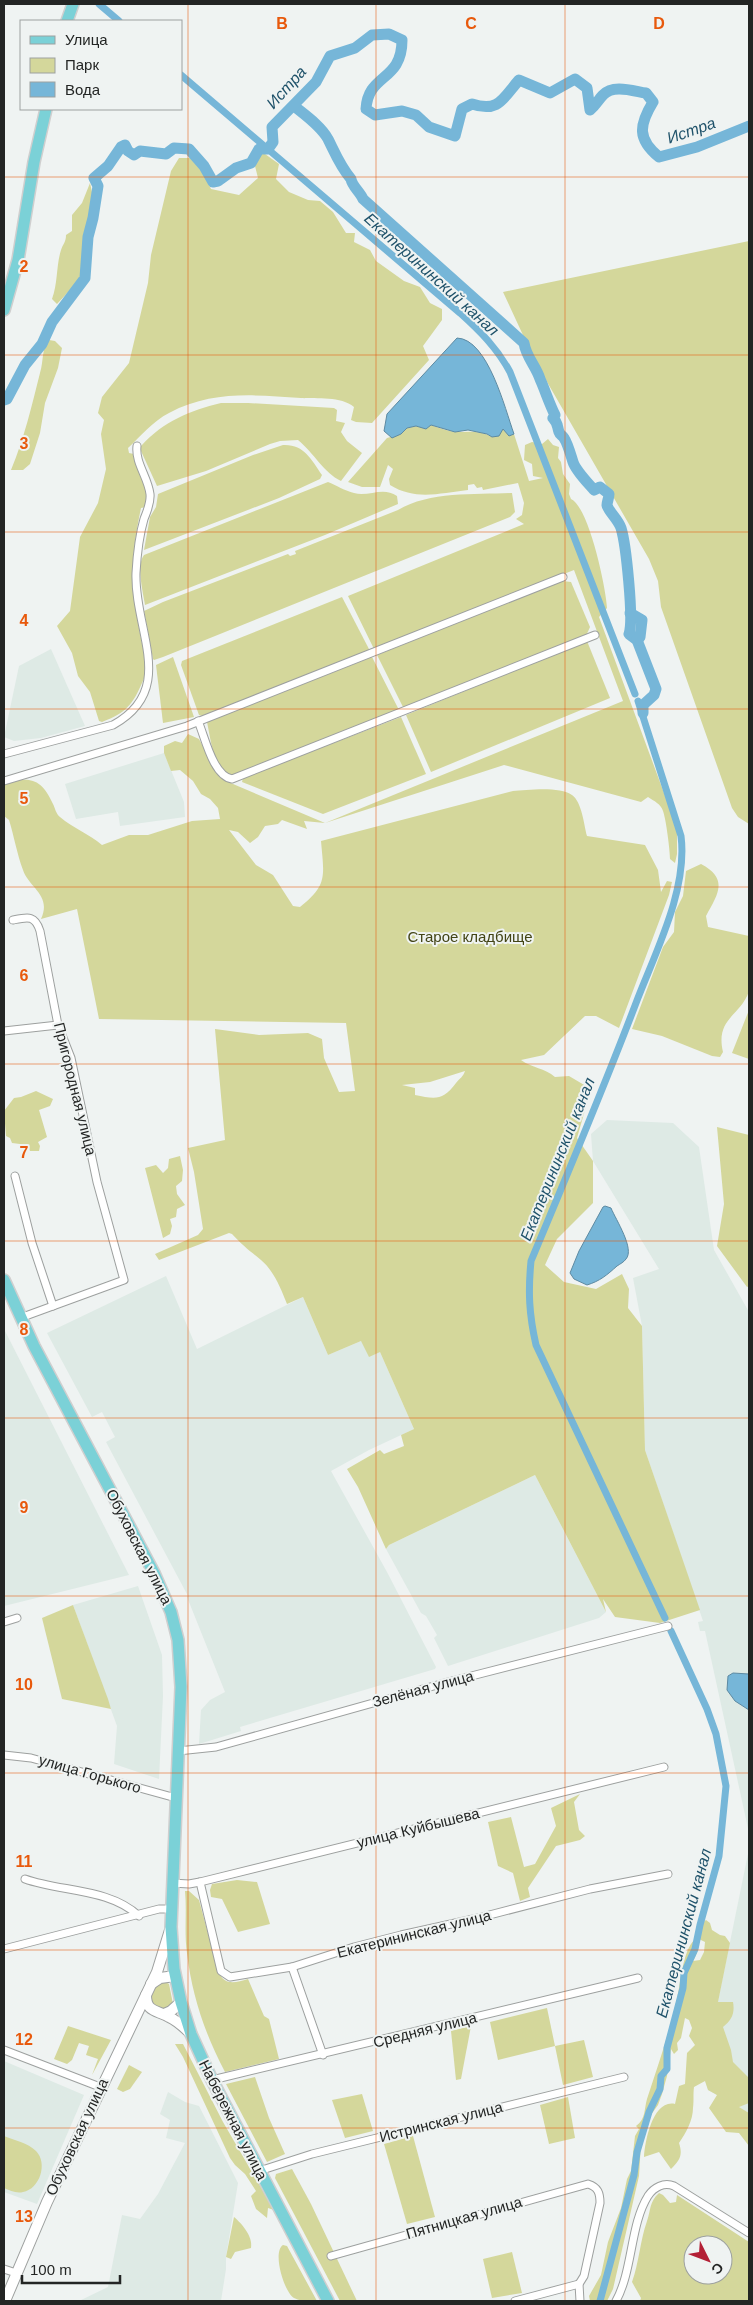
<svg xmlns="http://www.w3.org/2000/svg" width="753" height="2305" font-family="Helvetica,sans-serif">
  <rect width="100%" height="100%" fill="#eff3f2"/>
  <g fill="#deeae5">
    <path d="M51,649L85,726L41,738L14,741L4,737L19,666Z"/>
    <path d="M164,753L184,802L185,817L120,826L118,812L76,819L65,784Z"/>
    <path d="M607,1120L673,1123L699,1147L714,1250L749,1312V1833L705,1631H700L698,1622L703,1621L645,1450L642,1326L633,1278L659,1269L593,1161L591,1134Z"/>
    <path d="M166,1276L197,1349L303,1297L328,1355L361,1341L380,1352L414,1429L369,1450L331,1471L387,1572L436,1667L435,1669L240,1727L241,1731L199,1744L201,1710L210,1700L225,1692L187,1597L188,1596L106,1442L115,1437L102,1412L92,1417L47,1333Z"/>
    <path d="M4,1329L129,1575L4,1606Z"/>
    <path d="M535,1475L606,1612L599,1618L448,1666L434,1638L437,1635L426,1616L421,1613L386,1549L389,1545Z"/>
    <path d="M138,1586L162,1655L163,1696L159,1779L114,1764L117,1726L73,1605Z"/>
    <path d="M749,1849V2113L708,2090L703,2074Z"/>
    <path d="M4,2061L84,2095L37,2204L4,2192Z"/>
    <path d="M168,2092L185,2102L199,2106L238,2183L226,2257V2269L221,2301H79L108,2287L122,2215L140,2219L158,2194L185,2143L166,2138L170,2120L160,2114Z"/>
  </g>
  <g fill="#d4d79b" fill-rule="evenodd">
    <path d="M259,154H265L279,164L276,179L289,192L308,200L320,201L333,212L346,233H355L354,242L370,250L376,261L404,281L420,287L430,303L442,309V320L423,346L429,360L372,423L356,422L351,420L354,407C341,396 317,399 301,398C254,395 213,390 169,413C153,421 141,436 128,448L129,453L134,454L147,491L146,507L141,508C136,532 132,556 133,580C134,612 143,644 148,676H145C134,702 129,712 102,722L99,721L90,692L78,676L72,653L57,626L70,611L80,537L98,503L106,469L101,434L104,420L98,413L102,397L129,363L148,283L151,255L171,171L179,158H191L203,172L211,189L239,195L258,178L255,166Z"/>
    <path d="M90,183L92,192L90,217L85,237L82,277L57,304L52,299C58,283 56,266 61,250C63,244 66,242 66,235L72,231V215L82,203Z"/>
    <path d="M749,241V824L738,817L732,808L661,607L658,581L649,559L535,361L503,292Z"/>
    <path d="M49,340L55,341L62,348L58,368L45,403L40,433L30,464L23,470H11C24,439 32,405 40,373C44,360 41,350 49,340Z"/>
    <path d="M221,403H248L334,408L337,410L336,421L345,423L341,432L347,441L362,453L341,481C324,473 314,453 298,440L280,441L270,444L206,471L157,486L141,451V446C164,421 189,411 221,403Z"/>
    <path d="M431,425C439,428 448,431 456,432C469,432 480,430 492,437L503,429L509,436L514,434L529,481L543,478L533,476L532,464L524,460L525,445L532,442L542,444L548,439L553,445L559,447L558,458L561,462L563,474L570,484L569,494L571,499C589,507 606,588 607,608L599,617L671,812L677,832V854L675,863L670,859C670,850 666,819 663,811C661,804 654,801 648,797L641,802L504,765L325,823L304,821L307,829L282,820L278,824L265,826L258,837L250,843L238,832L229,830L256,865L273,875L293,906L300,907C328,885 324,876 321,841L513,791C527,790 560,786 572,795C582,802 584,825 587,836L645,845L658,870L661,892L667,881L672,882L669,895L619,1028L596,1016H585L544,1055L521,1060C532,1068 545,1068 555,1077L569,1076L591,1089L577,1138L593,1161V1203L557,1239L545,1265L564,1282L596,1289L622,1274L629,1289L628,1308L642,1326L645,1450L700,1610L660,1623L615,1617L603,1599L606,1612L535,1475L389,1545L386,1549L358,1487L347,1469L380,1450L384,1454L404,1446L401,1435L414,1429L380,1352L369,1357L361,1341L328,1355L303,1297L287,1304C281,1289 274,1271 261,1260C250,1251 242,1245 232,1234L229,1233L159,1260L155,1254L198,1235L203,1229L194,1172L188,1148L225,1140L215,1029L259,1035L308,1033L322,1039L324,1058L339,1092L355,1091L346,1023L99,1019L77,909L41,919C52,895 29,888 23,870C17,854 14,836 9,820L4,816V783C29,777 41,777 53,804C55,808 56,814 60,817C73,828 89,834 102,845L129,835H148L192,821L220,819L218,808L210,799L201,794L193,781L180,770L171,771L164,753V746L175,741L182,743L188,734L199,739L218,775L226,781L325,823L623,701L574,570L374,649L348,596L524,524L516,519L522,515L524,503L518,483L483,490L482,487L477,488L474,484L468,485V490C440,493 416,501 390,485L389,479L393,469L388,465L380,487H362L348,482L387,438L401,434L407,428L416,426L426,429ZM465,1071C463,1077 460,1078 456,1083C443,1101 435,1099 415,1095V1088L402,1085L430,1082Z"/>
    <path d="M283,445C304,444 311,459 322,475L320,479L279,498L144,550L150,517L156,507L158,494L253,455Z"/>
    <path d="M328,482C336,485 345,491 354,493C369,497 383,486 397,496L398,504L325,535L145,605C143,592 136,565 144,555Z"/>
    <path d="M512,493L515,512L510,517L163,657L154,660L153,659L144,611L163,602L288,554L290,556L296,554L295,551L398,510C430,491 476,495 512,493Z"/>
    <path d="M563,581L571,582L590,627L586,636L403,707L377,655Z"/>
    <path d="M342,597L370,651L215,711L202,716L199,715L181,665L182,661Z"/>
    <path d="M587,641L610,698L431,772L406,715Z"/>
    <path d="M173,657L194,717L163,723L156,665Z"/>
    <path d="M372,657L399,710L229,777C213,764 211,741 207,722Z"/>
    <path d="M401,717L426,774L323,814L242,782L243,778Z"/>
    <path d="M701,864C729,879 718,894 706,916L708,927L749,936C749,949 752,980 749,991C741,1016 715,1018 723,1052L720,1057L712,1056L662,1036L632,1029L663,947L674,932L675,912L683,896L686,871Z"/>
    <path d="M749,1010V1059L732,1053Z"/>
    <path d="M36,1091L53,1099L50,1106L39,1110L47,1137L38,1142L40,1146L39,1151H30L28,1145L12,1143L10,1138L6,1136L4,1111L14,1098L21,1097Z"/>
    <path d="M717,1127L749,1135V1286L747,1287L717,1246L724,1204Z"/>
    <path d="M180,1156L183,1170L182,1181L176,1186L177,1194L185,1205L177,1209L176,1217L170,1219L172,1226L170,1234L163,1238L145,1168L156,1165L163,1173L168,1168L169,1159Z"/>
    <path d="M73,1605L108,1699L111,1709L62,1699L42,1618Z"/>
    <path d="M580,1794L574,1802L579,1830L585,1836L580,1840L556,1846L528,1888L530,1897L520,1901L513,1873L498,1866L488,1822L511,1817L524,1867L535,1864L556,1826L551,1808Z"/>
    <path d="M237,1880L257,1882L270,1924L238,1932L222,1899L211,1897L210,1890L212,1884Z"/>
    <path d="M185,1891H189L199,1900L218,1971C224,1986 235,1983 248,1979L264,2016L269,2019L279,2059L225,2072C205,2034 192,1996 187,1953C184,1932 187,1912 185,1891Z"/>
    <path d="M706,1920L710,1923L712,1930L720,1935L725,1936L730,1943L718,2002H733C735,2013 732,2020 723,2027L731,2050L733,2062L749,2078V2103L739,2107L749,2113V2146L739,2133L726,2132L709,2108L717,2095L708,2090L705,2081L694,2087C693,2095 694,2100 693,2108C693,2120 686,2133 679,2143C683,2155 680,2160 671,2169L659,2152L644,2157C645,2141 653,2099 675,2104L679,2086L685,2084L687,2053L695,2045L689,2036L692,2028L689,2020L685,2018L681,2038L677,2043L678,2050L674,2054L671,2049L667,2076L662,2094L658,2105L650,2116L641,2143L639,2176L613,2289L607,2301H590L589,2296L601,2275L608,2242L621,2208L627,2179L631,2171L635,2136L639,2129L636,2126C646,2119 644,2109 647,2099C659,2062 672,2026 679,1988C681,1976 685,1945 696,1939C701,1947 697,1953 693,1961L700,1960L704,1952L705,1942L699,1939C698,1933 701,1923 706,1920Z"/>
    <path d="M164,1981L169,1984L173,2004L169,2009H158L150,2000L156,1985Z"/>
    <path d="M547,2008L555,2046L584,2040L593,2077L563,2085L555,2046L498,2060L490,2022Z"/>
    <path d="M68,2026L111,2040L92,2075L98,2059L86,2055L89,2046L79,2043L72,2060L67,2064L54,2059Z"/>
    <path d="M471,2026L461,2079L456,2080L451,2031Z"/>
    <path d="M175,2044H183L223,2122L274,2210L268,2208L267,2218L256,2209L251,2196L256,2191L245,2174L235,2165L230,2158L183,2057Z"/>
    <path d="M129,2065L142,2072L130,2089L123,2092L117,2089Z"/>
    <path d="M255,2077L269,2118L285,2154L267,2162L226,2084Z"/>
    <path d="M362,2094L373,2131L345,2138L332,2100Z"/>
    <path d="M568,2097L575,2138L549,2144L540,2105Z"/>
    <path d="M4,2136C14,2140 28,2143 36,2151C48,2163 40,2189 23,2192C16,2194 10,2190 4,2188Z"/>
    <path d="M413,2136L435,2217L407,2224L384,2144Z"/>
    <path d="M292,2169L311,2204L357,2301H340L275,2178L276,2174Z"/>
    <path d="M659,2193L663,2195L670,2203L676,2202L677,2195L749,2242V2301H640L641,2298L632,2282C639,2263 640,2241 647,2221C651,2210 649,2202 659,2193ZM693,2245H723V2275H693Z"/>
    <path d="M234,2217C242,2224 253,2236 251,2248L235,2252L231,2259L226,2257Z"/>
    <path d="M283,2245L287,2246L317,2301C309,2301 301,2302 294,2298C284,2292 272,2252 283,2245Z"/>
    <path d="M512,2252L522,2293L492,2298L483,2259Z"/>
  </g>
  <g fill="#76b6d8" stroke="#5d8aa2">
    <path d="M457,338C488,339 505,409 514,434L509,436L503,429L499,436L492,437L487,434L468,430L455,432L431,425L426,429L416,426L407,428L401,434L392,438L384,431L387,414Z"/>
    <path d="M605,1206L611,1208C616,1220 635,1249 626,1259C624,1262 620,1264 617,1266C607,1275 600,1281 587,1285L574,1279L570,1273L579,1251L603,1207Z"/>
    <path d="M733,1673L749,1674V1710L735,1701L727,1690L728,1676Z"/>
  </g>
  <g fill="none" stroke-linecap="round" stroke-linejoin="round">
    <g stroke="#76b6d8" stroke-width="7">
      <path d="M99,4L119,21"/>
      <path d="M181,75L460,313C480,331 497,348 510,372L635,694"/>
      <path d="M638,701L681,836C688,890 655,953 636,1003C603,1090 567,1175 531,1261C528,1292 529,1314 536,1345L665,1618"/>
      <path d="M600,2301L634,2175L637,2152L649,2112L660,2089L661,2076L667,2069V2048L683,1988L684,1973L695,1949L700,1925L719,1856L726,1786L716,1734L707,1709L671,1631"/>
    </g>
    <g stroke="#76b6d8" stroke-width="11">
      <path d="M294,106C305,115 321,126 328,139C335,153 340,166 351,179C352,186 360,192 363,199L524,343C526,357 536,366 540,379C545,390 549,403 555,415L553,418C558,423 557,426 559,432C560,435 562,435 564,438C568,444 571,456 573,462C576,471 588,483 594,490L600,487L609,494C609,498 607,502 607,505C608,511 618,519 621,528C626,544 634,620 629,634L637,640L656,689L654,695L643,705V713"/>
      <path d="M4,400L7,399L25,365L42,344L52,322L85,278L88,237L93,218L98,186L94,178L108,166L121,147L125,145L128,151L134,155L140,151L166,154L174,148L189,149L204,166L213,182L218,181L236,168L251,163L259,149H268L273,142L272,127L316,82L330,56L355,48L372,35L389,34L402,40C402,82 368,73 366,109L375,115L402,111L416,115L429,127L455,136L462,109L472,104C499,113 503,98 519,80L550,93L575,79L587,88L590,110C596,105 598,100 603,95C613,84 633,91 646,93L653,102C639,125 637,139 659,157L697,147L749,126"/>
      <path d="M630,613L642,620L640,637L637,640"/>
    </g>
    <defs>
      <g id="street">
        <path d="M198,721C205,737 213,776 232,779L595,635"/>
        <path d="M4,754L113,725C178,689 134,631 136,573C137,555 139,536 144,519C147,511 151,503 150,494C148,477 135,463 137,446"/>
        <path d="M4,781L187,726L563,577"/>
        <path d="M13,920C28,917 35,915 40,931L58,1025L71,1058L97,1182L124,1280L20,1318"/>
        <path d="M4,1031L58,1025"/>
        <path d="M15,1176L32,1243L53,1306"/>
        <path d="M4,1622L17,1618"/>
        <path d="M178,1751L216,1747L448,1682L668,1626"/>
        <path d="M4,1755L31,1758L176,1798"/>
        <path d="M25,1879C61,1892 109,1888 139,1916"/>
        <path d="M200,1882L221,1971L230,1977L292,1967L354,1947L401,1935L478,1918L590,1889L668,1874"/>
        <path d="M172,1883L189,1884L200,1882L664,1767"/>
        <path d="M4,1949L159,1909H171"/>
        <path d="M292,1967L323,2055"/>
        <path d="M4,2050L100,2087"/>
        <path d="M212,2080L638,1978"/>
        <path d="M259,2171L312,2154L624,2077"/>
        <path d="M331,2256L588,2184C598,2187 600,2193 600,2203L584,2276L579,2284L580,2301"/>
        <path d="M4,2269L16,2273"/>
        <path d="M515,2301L579,2284"/>
        <path d="M616,2301C633,2270 630,2225 648,2196C654,2187 664,2182 674,2186L749,2233"/>
      </g>
      <g id="secondary">
        <path d="M151,1984L160,1978L175,1976"/>
        <path d="M146,1995C146,2013 158,2010 169,2017C178,2021 185,2028 191,2034"/>
        <path d="M164,2014L171,2011L181,2002"/>
        <path d="M5,2301L47,2202L157,1972L170,1930"/>
      </g>
      <g id="primary">
        <path d="M67,21L73,4"/>
        <path d="M4,310L18,260L34,162L46,109"/>
        <path d="M4,1280L34,1346L154,1573L171,1612L178,1640L181,1687L171,1927L174,1969L181,2002L191,2034L212,2080L328,2301"/>
      </g>
    </defs>
    <use href="#street" stroke="#9da09f" stroke-width="9"/>
    <use href="#secondary" stroke="#9da09f" stroke-width="12"/>
    <use href="#primary" stroke="#cfcfcf" stroke-width="14"/>
    <use href="#street" stroke="#fff" stroke-width="7"/>
    <use href="#secondary" stroke="#fff" stroke-width="10"/>
    <use href="#primary" stroke="#7bd1d7" stroke-width="11"/>
  </g>
  <path fill="none" stroke="#e8590c" stroke-width="1" stroke-opacity="0.55" d="M188,4V2301M376,4V2301M565,4V2301M4,177H749M4,355H749M4,532H749M4,709H749M4,887H749M4,1064H749M4,1241H749M4,1418H749M4,1596H749M4,1773H749M4,1950H749M4,2128H749"/>
  <g text-anchor="middle" stroke-width="4" stroke-linejoin="round" paint-order="stroke">
    <g font-size="15" fill="#424415" stroke="#eff3f2">
      <text x="470" y="942">Старое кладбище</text>
    </g>
    <g font-size="15" fill="#232524" stroke="#eff3f2">
      <text transform="translate(75 1089) rotate(76)" y="5">Пригородная улица</text>
      <text transform="translate(139 1547) rotate(63)" y="5">Обуховская улица</text>
      <text transform="translate(423 1689) rotate(-15)" y="5">Зелёная улица</text>
      <text transform="translate(90 1774) rotate(16)" y="5">улица Горького</text>
      <text transform="translate(418 1828) rotate(-14)" y="5">улица Куйбышева</text>
      <text transform="translate(414 1934) rotate(-14)" y="5">Екатерининская улица</text>
      <text transform="translate(425 2030) rotate(-14)" y="5">Средняя улица</text>
      <text transform="translate(233 2120) rotate(63)" y="5">Набережная улица</text>
      <text transform="translate(441 2122) rotate(-14)" y="5">Истринская улица</text>
      <text transform="translate(77 2137) rotate(-65)" y="5">Обуховская улица</text>
      <text transform="translate(464 2218) rotate(-16)" y="5">Пятницкая улица</text>
    </g>
    <g font-size="16" font-style="italic" fill="#1f526a" stroke="#eff3f2">
      <text transform="translate(286 87) rotate(-48)" y="6">Истра</text>
      <text transform="translate(691 130) rotate(-19)" y="6">Истра</text>
      <text transform="translate(432 274) rotate(42)" y="6">Екатерининский канал</text>
      <text transform="translate(557 1159) rotate(-68)" y="6">Екатерининский канал</text>
      <text transform="translate(683 1933) rotate(-75)" y="6">Екатерининский канал</text>
    </g>
  </g>
  <g font-size="16" text-anchor="middle" font-weight="bold" fill="#e8590c" stroke="#eff3f2" stroke-width="4" stroke-linejoin="round" paint-order="stroke">
    <text x="282" y="29">B</text>
    <text x="471" y="29">C</text>
    <text x="659" y="29">D</text>
    <text x="24" y="272">2</text>
    <text x="24" y="449">3</text>
    <text x="24" y="626">4</text>
    <text x="24" y="804">5</text>
    <text x="24" y="981">6</text>
    <text x="24" y="1158">7</text>
    <text x="24" y="1335">8</text>
    <text x="24" y="1513">9</text>
    <text x="24" y="1690">10</text>
    <text x="24" y="1867">11</text>
    <text x="24" y="2045">12</text>
    <text x="24" y="2222">13</text>
  </g>
  <rect width="753" height="2305" fill="none" stroke="#232524" stroke-width="10"/>
  <rect x="20" y="20" width="162" height="90" fill="#eff3f2" stroke="#9da1a0"/>
  <rect x="30" y="36" width="25" height="8" fill="#7bd1d7" stroke="#9da1a0"/>
  <text x="65" y="45" font-size="15" fill="#232524">Улица</text>
  <rect x="30" y="58" width="25" height="15" fill="#d4d79b" stroke="#9da1a0"/>
  <text x="65" y="70" font-size="15" fill="#232524">Парк</text>
  <rect x="30" y="82" width="25" height="15" fill="#76b6d8" stroke="#9da1a0"/>
  <text x="65" y="95" font-size="15" fill="#232524">Вода</text>
  <g transform="translate(708 2260) rotate(132)"><circle r="24" fill="#eff3f2" stroke="#9da1a0"/>
  <path d="M0-4L9 19L0 12L-9 19Z" fill="#b32036"/>
  <text y="-8" font-size="14" font-weight="bold" text-anchor="middle" fill="#232524">С</text>
  </g>
  <path d="M22 2275v8h98v-8" fill="none" stroke="#232524" stroke-width="2.5"/>
  <text x="30" y="2275" font-size="15" fill="#232524" stroke="#eff3f2" stroke-width="4" paint-order="stroke">100 m</text>
</svg>
